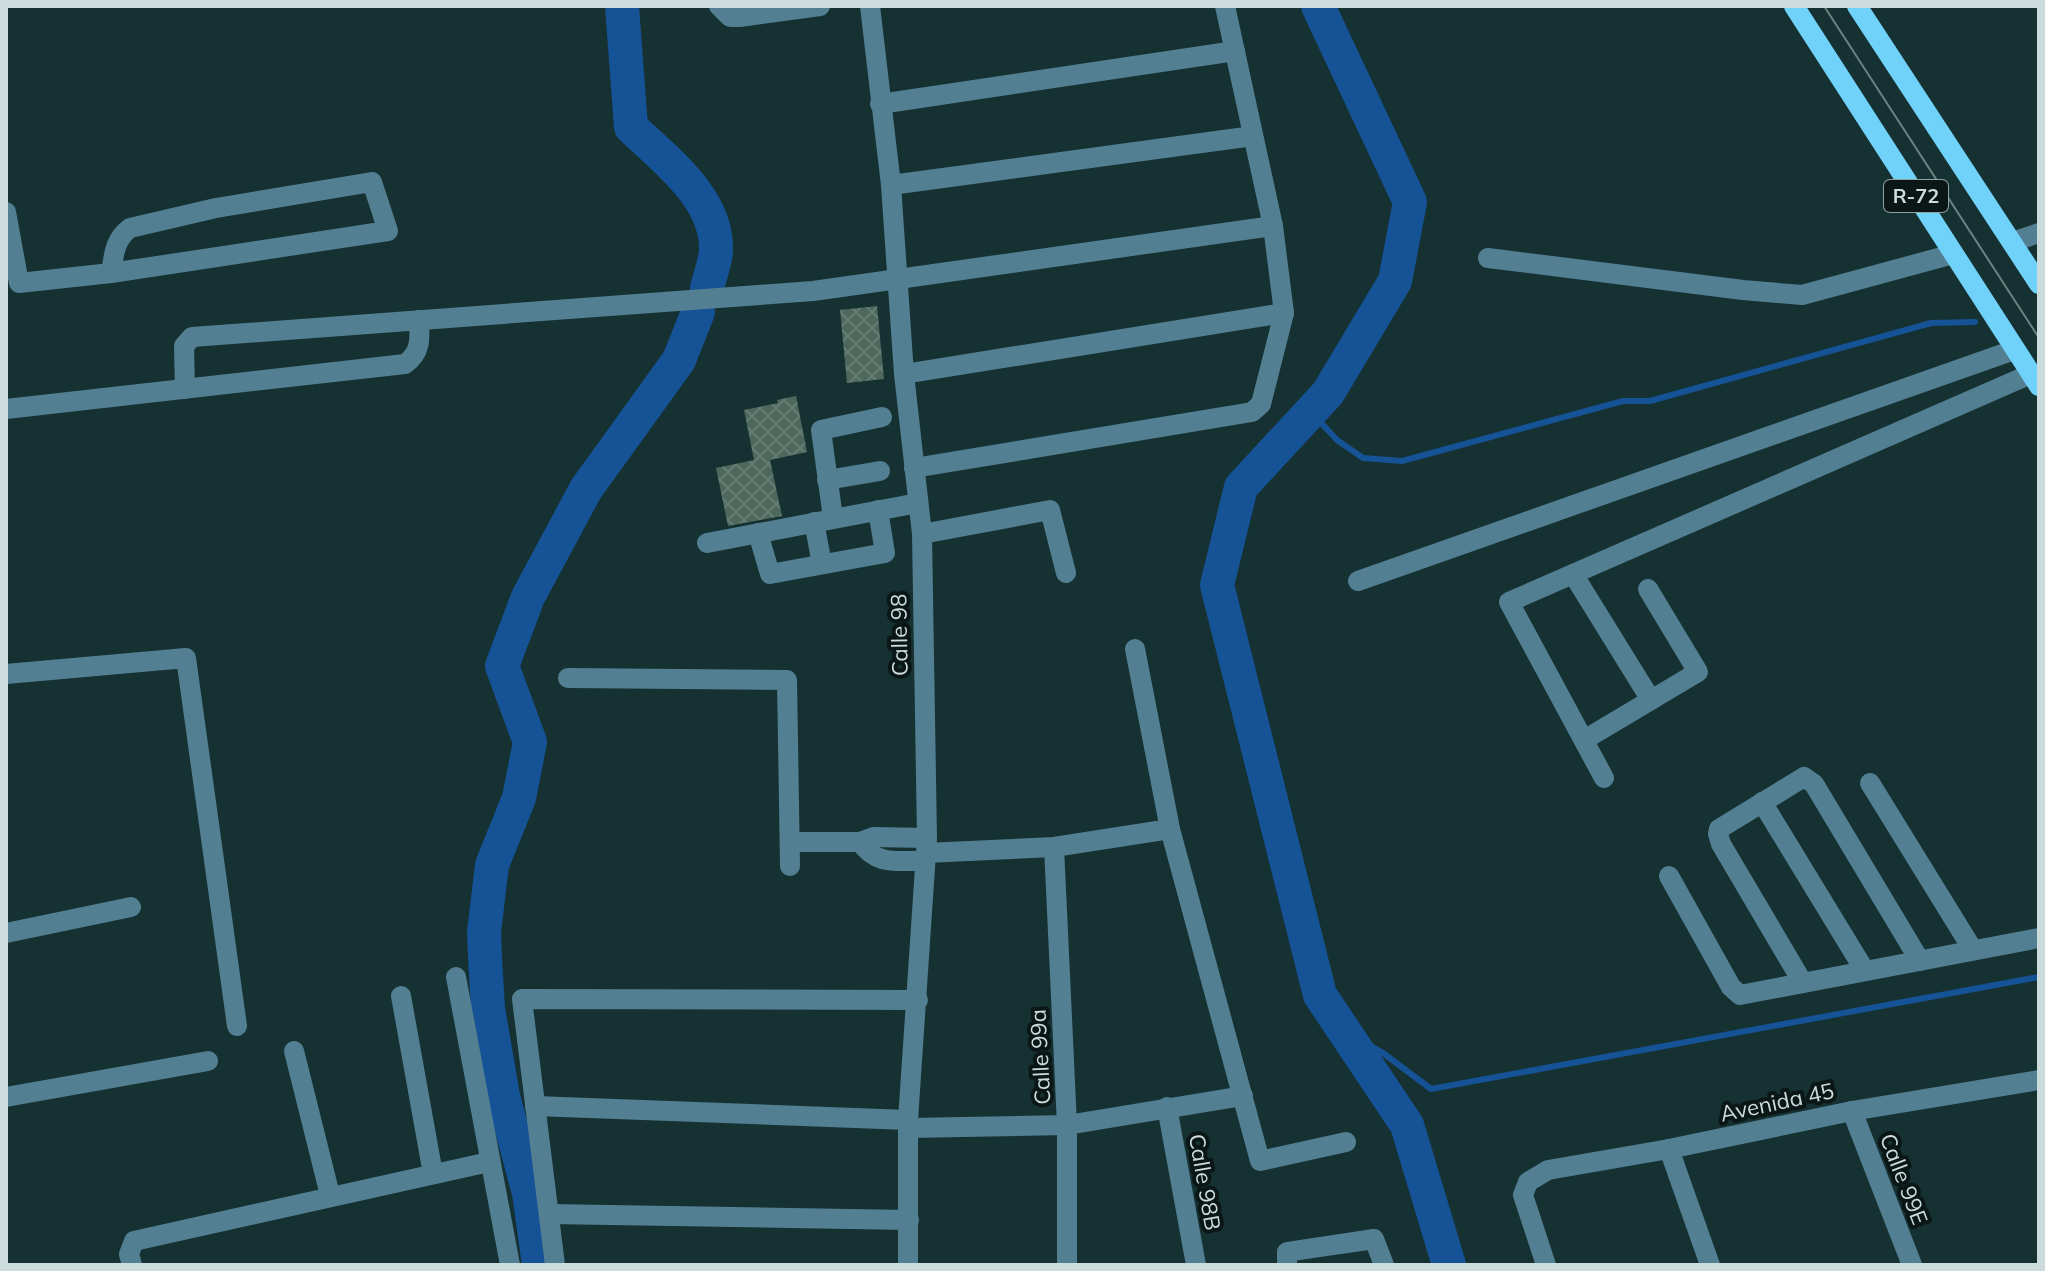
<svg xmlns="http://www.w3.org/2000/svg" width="2045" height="1271" font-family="Mulish,sans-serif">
  <defs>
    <pattern id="building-cross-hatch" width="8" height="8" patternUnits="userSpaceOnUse" patternTransform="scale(2)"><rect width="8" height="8" fill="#4e685e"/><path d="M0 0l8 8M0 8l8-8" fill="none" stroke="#667d74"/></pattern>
  </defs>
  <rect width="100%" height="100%" fill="#163132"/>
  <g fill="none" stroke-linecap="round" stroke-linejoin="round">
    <g stroke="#165296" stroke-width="6">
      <path d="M1311,412L1337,440L1363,458L1402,461L1623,401H1650L1931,323L1975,322"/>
      <path d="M1345,1032L1383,1053L1431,1089L2039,977"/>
    </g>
    <g stroke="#165296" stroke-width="34">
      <path d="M622,6L631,127C665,160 718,198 716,251C715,263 710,276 707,288"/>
      <path d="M1318,6L1410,202L1395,281L1328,393L1241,487L1217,585L1320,995L1407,1125L1449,1265"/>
      <path d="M539,1265L529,1193L503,1096L488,1008L485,958L484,932L492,865L519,798L530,742L502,666L528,597L586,489L679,360L698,312"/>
    </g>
  </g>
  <g fill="url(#building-cross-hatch)">
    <path d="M877,306L884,379L847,383L840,310Z"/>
    <path d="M796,396L807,452L770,460L782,516L728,526L716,468L754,460L744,410L778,403L777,400Z"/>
  </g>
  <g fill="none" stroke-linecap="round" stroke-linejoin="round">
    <g stroke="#527f92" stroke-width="20">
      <path d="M719,6L730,17H740L820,6"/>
      <path d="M870,6L891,185L904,374L922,534L927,838L908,1120V1265"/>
      <path d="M880,104L1235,51"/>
      <path d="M891,185L1253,136"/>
      <path d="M6,212L19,283L111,273L388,231L372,182L216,208L130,228C114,240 114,255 111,273"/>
      <path d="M2012,242L2039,233"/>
      <path d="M1488,258L1743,290L1802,295L1953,254"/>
      <path d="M904,374L1284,313"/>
      <path d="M185,389L184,346L192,337L813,291L1273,226"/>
      <path d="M6,409L405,364C421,353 420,339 419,320"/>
      <path d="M914,468L1252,412L1261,404L1284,313L1273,226L1225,6"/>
      <path d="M827,480L880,471"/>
      <path d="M833,518L821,430L882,417"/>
      <path d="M814,522L822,564"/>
      <path d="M758,533L770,574L885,553L878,510"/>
      <path d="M922,534L1050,510L1066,573"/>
      <path d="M707,543L918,503"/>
      <path d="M1573,574L1651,700"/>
      <path d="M1358,581L2014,350"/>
      <path d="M1135,649L1170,829L1260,1161L1346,1142"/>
      <path d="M6,674L186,658L237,1026"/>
      <path d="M568,678L787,680L790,866"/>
      <path d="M1584,740L1698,672L1648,589"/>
      <path d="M1604,778L1509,602L2031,374"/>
      <path d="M1870,783L1973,950"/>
      <path d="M1762,802L1865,971"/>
      <path d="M790,842H860L874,837L927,838"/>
      <path d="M860,842C878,867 897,860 925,861"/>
      <path d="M1054,847L1067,1125V1265"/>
      <path d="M926,853L1054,847L1170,829"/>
      <path d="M1669,876L1731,987L1740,995L2039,938"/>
      <path d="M6,933L131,907"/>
      <path d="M456,977L510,1265"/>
      <path d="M1803,983L1721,844L1718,834L1719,829L1804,777L1814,784L1920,961"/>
      <path d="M401,996L433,1174"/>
      <path d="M294,1051L330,1195"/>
      <path d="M6,1097L208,1061"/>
      <path d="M535,1106L908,1120"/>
      <path d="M1167,1107L1196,1265"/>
      <path d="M1852,1111L1912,1265"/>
      <path d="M908,1128L1067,1125L1243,1096"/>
      <path d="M1669,1149L1710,1265"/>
      <path d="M549,1214L909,1220"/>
      <path d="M132,1265L129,1254L134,1241L489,1162"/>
      <path d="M555,1265L522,999L918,1000"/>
      <path d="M1287,1265V1252L1293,1251L1374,1239L1384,1265"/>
      <path d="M1546,1265L1523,1195L1528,1182L1548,1170L1669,1149L1852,1111L2039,1080"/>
    </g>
    <g stroke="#70d1f9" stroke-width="20">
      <path d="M1794,6L2039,386"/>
      <path d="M1857,6L2039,284"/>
    </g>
    <path stroke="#6c8282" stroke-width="2" d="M1824,6L2039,338"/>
  </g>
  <g text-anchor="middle" stroke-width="8" stroke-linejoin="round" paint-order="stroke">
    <rect fill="#0b1717" stroke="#92a1a1" stroke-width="2" x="1884" y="180" width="64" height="32" rx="6"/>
    <g font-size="20" font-weight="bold" fill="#ccdcdc">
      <text x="1916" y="203">R-72</text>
    </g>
    <g font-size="22" fill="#ccdcdc" stroke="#0b1717">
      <text transform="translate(899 635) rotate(-91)" y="8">Calle 98</text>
      <text transform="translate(1040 1057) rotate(-93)" y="8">Calle 99a</text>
      <text transform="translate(1777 1102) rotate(-12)" y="8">Avenida 45</text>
      <text transform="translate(1904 1179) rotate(69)" y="8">Calle 99E</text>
      <text transform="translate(1205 1182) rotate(80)" y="8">Calle 98B</text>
    </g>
  </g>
  <rect width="2045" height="1271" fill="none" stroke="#ccdcdc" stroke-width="16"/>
</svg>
